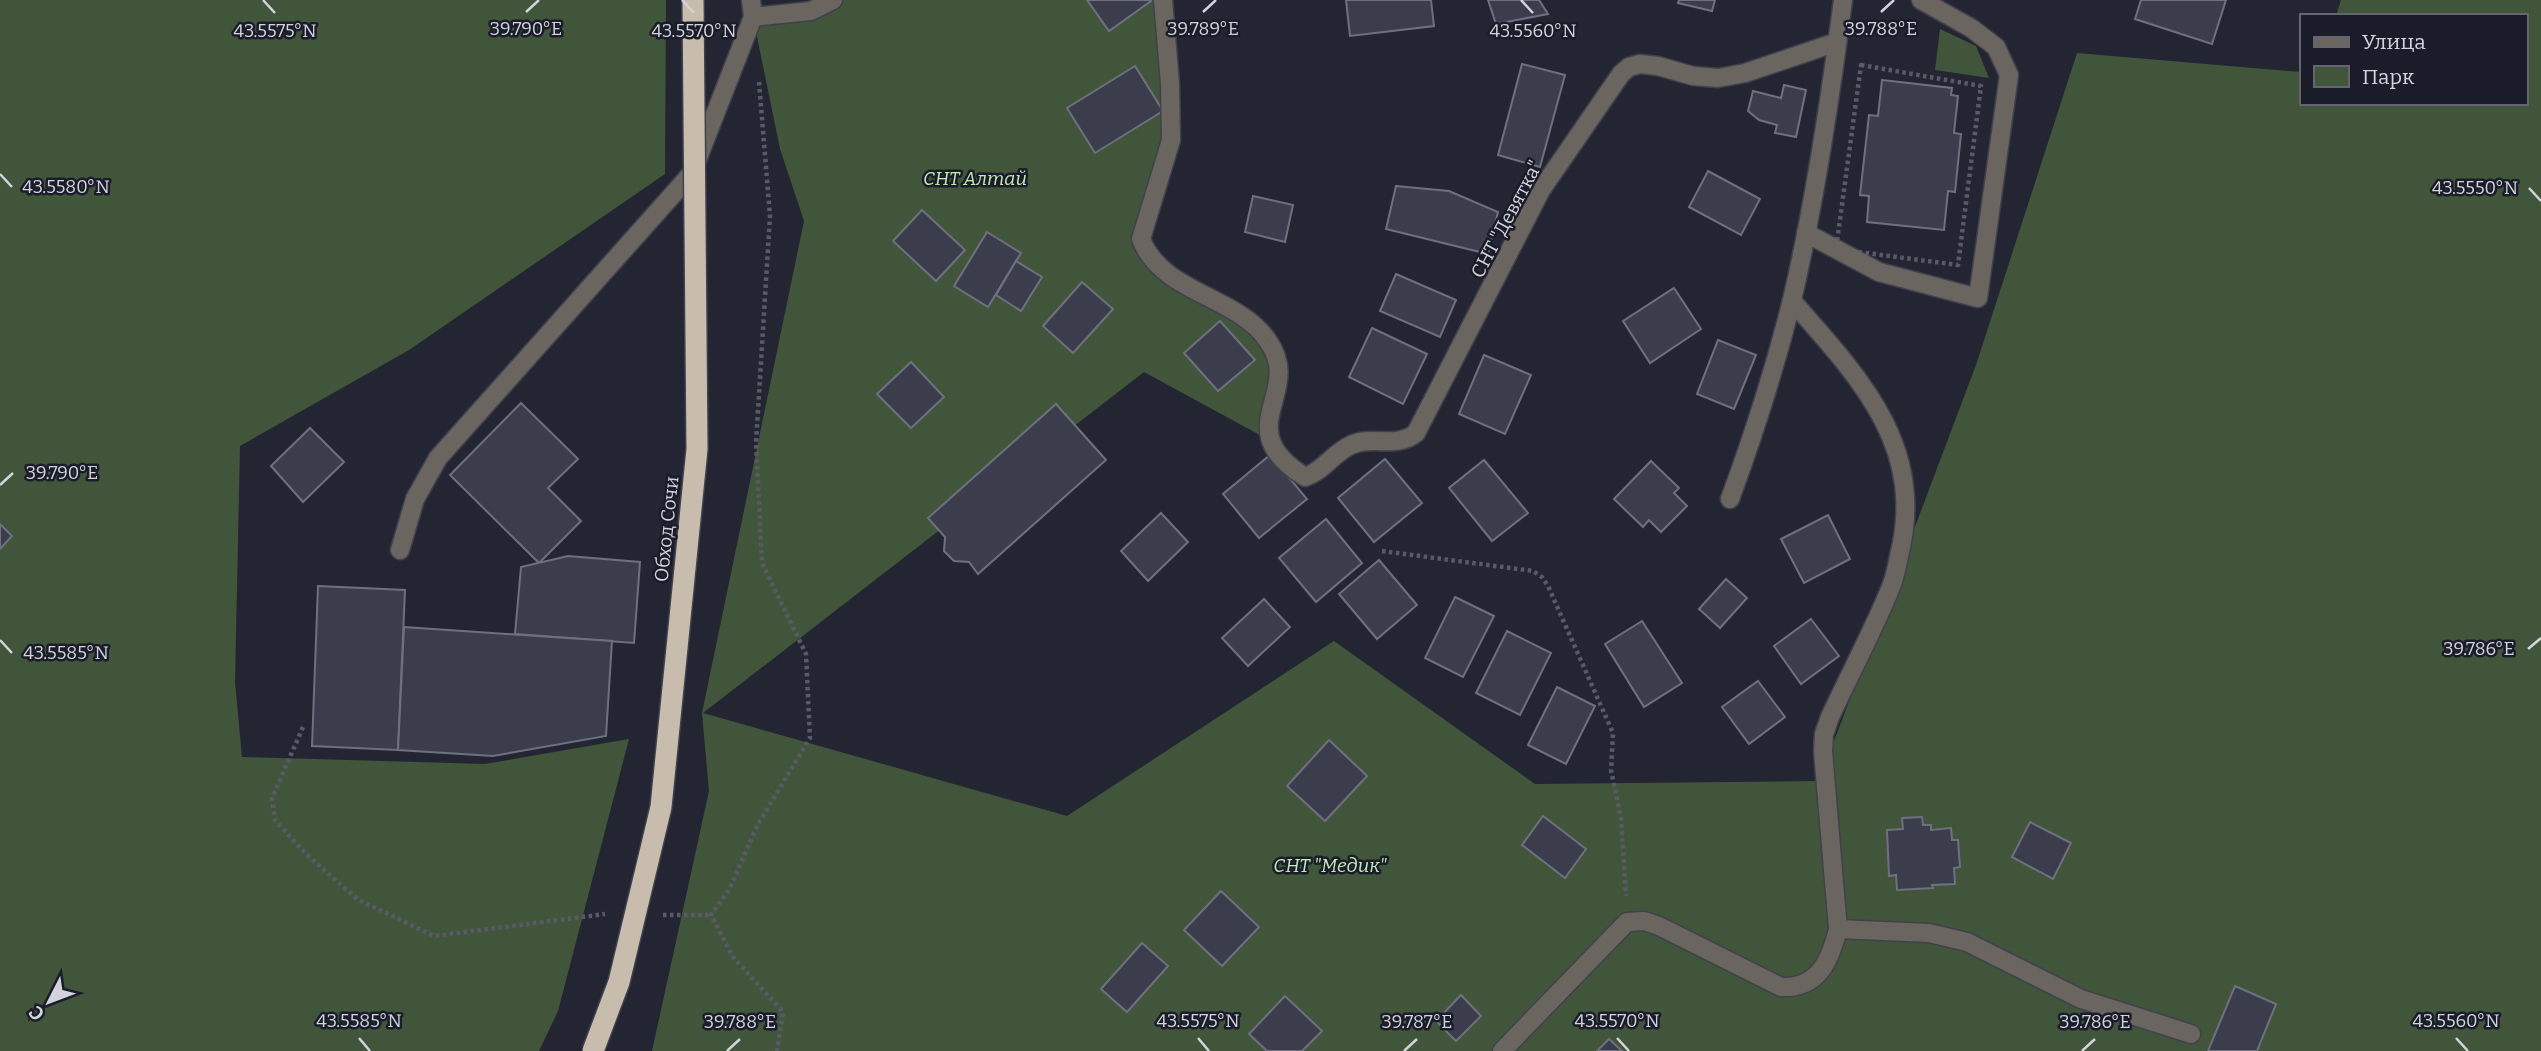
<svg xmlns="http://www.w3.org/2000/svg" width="2541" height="1051" font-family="Bitter,serif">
  <rect width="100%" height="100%" fill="#242533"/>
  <g fill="#40553a">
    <path d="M0,0H666L665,174L409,350L240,446L235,682L242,757L485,764L629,739L558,1011L539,1051H0Z"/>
    <path d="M833,0H1163L1171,140L1146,251L1271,344L1269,440L1144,372L703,713L1067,816L1334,641L1535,784L1819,781L1976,365L2077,53L2301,72V103H2525V16H2336L2341,0H2541V1051H652L709,791L702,713L804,221L780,149L753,17Z"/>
    <path d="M1940,29L1976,46L1989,78L1935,70Z"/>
  </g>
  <g fill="#3b3d4c" stroke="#6e7080" stroke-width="2">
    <path d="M1087,0H1151V1L1109,31Z"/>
    <path d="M1346,0H1431L1434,26L1350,36Z"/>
    <path d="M1488,0H1539L1548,14L1496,24Z"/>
    <path d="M1679,0H1715L1712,11L1678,3Z"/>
    <path d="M2141,0H2226L2212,44L2135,19Z"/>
    <path d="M1522,64L1565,75L1540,167L1498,155Z"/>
    <path d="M1135,66L1163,111L1095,153L1067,108Z"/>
    <path d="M1882,80L1952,88L1951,95L1958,96L1954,133L1961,134L1955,192L1948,191L1944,230L1867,222L1869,196L1860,195L1869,115L1878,116Z"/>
    <path d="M1784,85L1806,90L1796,137L1775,133L1777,125L1759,120L1748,111L1753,91L1781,98Z"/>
    <path d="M1708,171L1760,199L1741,235L1689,207Z"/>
    <path d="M1396,186L1449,191L1498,212L1488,254L1386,229Z"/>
    <path d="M1253,196L1293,205L1285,242L1245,232Z"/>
    <path d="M922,210L965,250L936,281L893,241Z"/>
    <path d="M987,232L1021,253L988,307L954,286Z"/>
    <path d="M1016,261L1042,277L1021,311L996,295Z"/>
    <path d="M1396,274L1456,300L1440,337L1380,311Z"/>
    <path d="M1082,282L1113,309L1073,353L1043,326Z"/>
    <path d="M1674,288L1701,329L1650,363L1623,321Z"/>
    <path d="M1220,321L1255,360L1218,391L1184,353Z"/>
    <path d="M1372,328L1427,354L1403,404L1349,377Z"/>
    <path d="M1718,340L1756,355L1734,409L1697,394Z"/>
    <path d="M1484,355L1531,375L1505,434L1459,414Z"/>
    <path d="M911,362L944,397L911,428L877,394Z"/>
    <path d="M521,403L578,459L548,488L581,521L539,563L450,475Z"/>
    <path d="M1056,404L1106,460L978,574L969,562L954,561L944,551L945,537L928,518Z"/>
    <path d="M310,428L344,462L303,502L271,466Z"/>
    <path d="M1270,455L1307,499L1259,538L1223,494Z"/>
    <path d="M1385,459L1422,503L1374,542L1338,498Z"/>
    <path d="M1484,460L1528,513L1492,541L1449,488Z"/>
    <path d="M1651,461L1679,488L1674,493L1687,506L1661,532L1649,520L1643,527L1614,499Z"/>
    <path d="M1161,513L1188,542L1148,581L1121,551Z"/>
    <path d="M1828,515L1850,559L1804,583L1781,539Z"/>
    <path d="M1326,519L1362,563L1316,602L1279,558Z"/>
    <path d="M0,524L12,536L0,549Z"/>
    <path d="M568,556L640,562L634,643L515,634L521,567Z"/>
    <path d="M1379,560L1417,605L1377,639L1339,594Z"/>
    <path d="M1726,579L1747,598L1720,628L1699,609Z"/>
    <path d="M318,586L405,590L398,750L312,746Z"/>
    <path d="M1455,597L1494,616L1463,677L1425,658Z"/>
    <path d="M1264,599L1290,627L1248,666L1222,638Z"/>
    <path d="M1811,619L1839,656L1801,684L1774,646Z"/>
    <path d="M1642,621L1682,683L1644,707L1605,644Z"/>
    <path d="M404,627L612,641L606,736L493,756L398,750Z"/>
    <path d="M1507,631L1551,653L1520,715L1476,693Z"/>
    <path d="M1758,681L1785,717L1749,744L1722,707Z"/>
    <path d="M1557,687L1595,706L1566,764L1528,745Z"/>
    <path d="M1329,740L1367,776L1325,821L1287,786Z"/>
    <path d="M1543,816L1586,849L1565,878L1522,845Z"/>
    <path d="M1922,817L1923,825H1931V830L1951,828L1952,840H1958L1960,867L1954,868L1955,884L1932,885L1933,888L1897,890L1896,875L1889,876L1887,830L1903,829L1902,818Z"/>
    <path d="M2030,822L2071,843L2053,879L2012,857Z"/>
    <path d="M1221,891L1259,927L1222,966L1184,930Z"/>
    <path d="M1142,943L1168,966L1127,1012L1101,989Z"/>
    <path d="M2235,986L2276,1004L2257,1051H2208Z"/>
    <path d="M1461,995L1481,1016L1456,1041L1436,1021Z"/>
    <path d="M1285,996L1322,1031L1302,1051H1267L1249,1034Z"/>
    <path d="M1609,1039L1622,1051H1597Z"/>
  </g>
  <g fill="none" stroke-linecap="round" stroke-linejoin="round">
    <defs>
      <g id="minor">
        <path d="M1163,0L1170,84L1171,140L1141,239C1162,294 1237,295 1268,341C1305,393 1227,428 1305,477C1324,471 1333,453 1351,445C1372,435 1396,449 1416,433L1541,190L1621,74L1629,67L1640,64L1658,66L1693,76L1718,78L1745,73L1837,42"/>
        <path d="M753,17L811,11L833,0"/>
        <path d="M1806,233L1879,272L1978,298L2009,75L1996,47L1971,28L1921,0"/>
        <path d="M1730,499C1754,434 1775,368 1792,300C1815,202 1830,101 1843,0"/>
        <path d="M400,550L415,499L438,458L692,173L753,17L751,0"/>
        <path d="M1838,929L1929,933L1967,942L2081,999L2191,1034"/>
        <path d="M1502,1051L1627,922L1644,921L1659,926L1781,987C1818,989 1830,961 1838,929L1823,751L1824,734L1830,717C1850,674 1873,631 1891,587C1895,577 1897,567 1899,556C1927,447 1859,377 1792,301"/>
      </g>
    </defs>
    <use href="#minor" stroke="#40414e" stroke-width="21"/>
    <g stroke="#595a67" stroke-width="4.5" stroke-dasharray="3.5 3.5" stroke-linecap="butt">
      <path d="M1861,65L1981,86L1958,265L1836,249Z"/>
      <path d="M759,82L770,216L756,443L762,563L806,654L810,738L757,826L730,888L711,915L733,957L783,1012L777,1051"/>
      <path d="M1382,551L1533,571L1542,577L1548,586L1613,733L1611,770L1621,818L1626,896"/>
      <path d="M303,727L272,798L275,820L305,853L357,899L434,936L605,914"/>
      <path d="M663,915H711"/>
    </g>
    <use href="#minor" stroke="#6a655f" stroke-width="18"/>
    <defs>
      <path id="highway-bridge" d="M593,1051L619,982L661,807L697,449L693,0"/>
    </defs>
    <use href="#highway-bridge" stroke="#40414e" stroke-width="24" stroke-linecap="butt"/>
    <use href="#highway-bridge" stroke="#c8bdad" stroke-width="21"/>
  </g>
  <path fill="none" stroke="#d2d3dc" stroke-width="2.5" d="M263,0L275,13M682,0L694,13M1521,0L1533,13M526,12L539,0M1203,12L1216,0M1881,12L1894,0M0,174L12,187M2529,188L2541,201M0,485L13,473M0,640L12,653M2528,649L2541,638M359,1038L370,1051M1198,1038L1209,1051M1617,1038L1629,1051M2456,1038L2468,1051M727,1051L740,1039M1404,1051L1417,1039M2082,1051L2095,1039"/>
  <g text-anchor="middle" stroke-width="5" stroke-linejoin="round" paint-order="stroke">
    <g font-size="19" font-style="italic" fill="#c1edb5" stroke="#1a1c29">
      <text x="975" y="185">СНТ Алтай</text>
      <text x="1330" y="872">СНТ "Медик"</text>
    </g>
    <g font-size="19" fill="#d2d3dc" stroke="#1a1c29">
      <text transform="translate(1506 219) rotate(-62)" y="7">СНТ "Девятка"</text>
      <text transform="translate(666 529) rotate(-84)" y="7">Обход Сочи</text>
    </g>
  </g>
  <g font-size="18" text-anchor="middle" fill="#d2d3dc" stroke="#1a1c29" stroke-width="5" stroke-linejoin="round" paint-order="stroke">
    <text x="526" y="35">39.790°E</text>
    <text x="1203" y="35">39.789°E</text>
    <text x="1881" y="35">39.788°E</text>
    <text x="275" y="37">43.5575°N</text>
    <text x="694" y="37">43.5570°N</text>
    <text x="1533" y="37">43.5560°N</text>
    <text x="66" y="193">43.5580°N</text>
    <text x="2475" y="194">43.5550°N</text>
    <text x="62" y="479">39.790°E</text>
    <text x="2479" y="655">39.786°E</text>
    <text x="66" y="659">43.5585°N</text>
    <text x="359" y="1027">43.5585°N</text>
    <text x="1198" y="1027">43.5575°N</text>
    <text x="1617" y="1027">43.5570°N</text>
    <text x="2456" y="1027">43.5560°N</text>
    <text x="740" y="1028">39.788°E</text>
    <text x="1417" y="1028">39.787°E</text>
    <text x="2095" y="1028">39.786°E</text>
  </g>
  <rect x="2300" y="14" width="228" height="91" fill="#1a1c29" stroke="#646571" stroke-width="2"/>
  <rect x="2314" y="37" width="35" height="10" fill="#6a655f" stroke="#646571" stroke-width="2"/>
  <text x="2362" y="49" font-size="21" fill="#d2d3dc">Улица</text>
  <rect x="2314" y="66" width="35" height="21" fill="#40553a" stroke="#646571" stroke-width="2"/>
  <text x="2362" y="84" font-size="21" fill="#d2d3dc">Парк</text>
  <g transform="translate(49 1002) rotate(228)" stroke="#1a1c29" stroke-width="5" paint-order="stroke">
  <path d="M0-5L12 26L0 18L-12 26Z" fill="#d2d3dc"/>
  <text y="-10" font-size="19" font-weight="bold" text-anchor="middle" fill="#d2d3dc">С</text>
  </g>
</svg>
